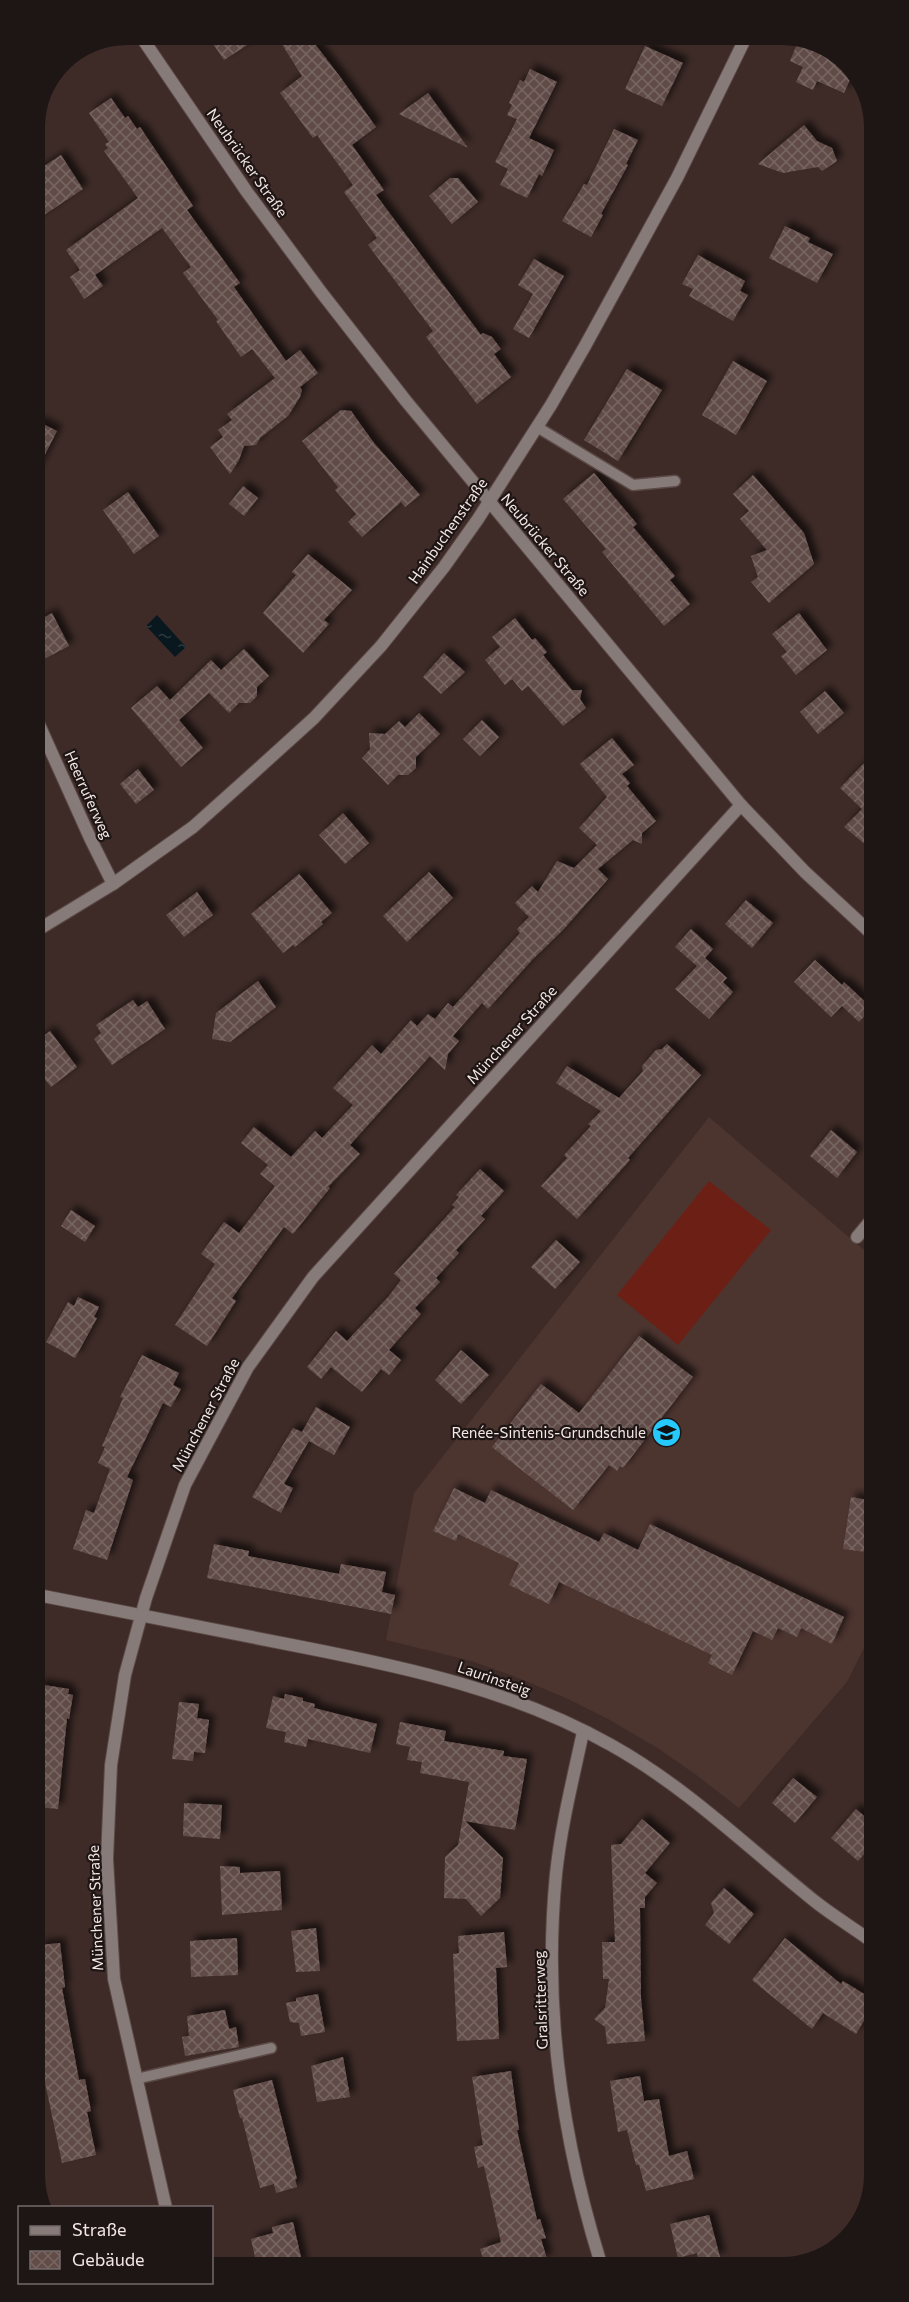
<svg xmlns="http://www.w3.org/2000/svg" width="909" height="2302" font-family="Commissioner,sans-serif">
  <defs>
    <pattern id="water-ripples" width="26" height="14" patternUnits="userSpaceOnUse" patternTransform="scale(1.5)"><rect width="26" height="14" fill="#08181e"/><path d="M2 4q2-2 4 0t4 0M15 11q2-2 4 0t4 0" fill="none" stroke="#2d3a3f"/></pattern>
    <pattern id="building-cross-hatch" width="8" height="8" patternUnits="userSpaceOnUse" patternTransform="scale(1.5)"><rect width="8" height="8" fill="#614c48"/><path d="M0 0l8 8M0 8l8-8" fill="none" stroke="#786662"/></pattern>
    <filter id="shadow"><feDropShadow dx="5.5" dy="-5.5" stdDeviation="3" flood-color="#0009"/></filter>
  </defs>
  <rect width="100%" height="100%" fill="#3e2b27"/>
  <path fill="#4c342f" d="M709,1117L872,1257L873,1630L847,1682L739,1808L695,1774L659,1749L608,1719L568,1699L511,1675L471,1661L386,1640L414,1493Z"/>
  <path fill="#6c2015" d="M709,1181L771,1230L678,1345L617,1295Z"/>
  <path fill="url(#water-ripples)" d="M157,615L186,647L175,657L146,626Z"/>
  <g fill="url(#building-cross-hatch)" filter="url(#shadow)">
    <path d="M207,35H263L224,60Z"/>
    <path d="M276,35H308L341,78L376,127L352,145L384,190L376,195L481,335L483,333L492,337L501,349L494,354L511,377L477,404L426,337L433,331L368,245L377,238L344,192L353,185L317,135L313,138L280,93L302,76Z"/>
    <path d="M799,39L841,57L853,73L844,93L817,81L813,90L796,82L803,67L790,61Z"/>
    <path d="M645,46L683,63L662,106L625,89Z"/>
    <path d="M530,69L557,82L529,138L554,150L542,176L539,174L527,198L500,185L508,169L495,162L517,119L507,115L512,105L509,103L520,80L524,82Z"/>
    <path d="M428,93L468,148L399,114Z"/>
    <path d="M111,98L125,118L128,116L137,129L140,127L193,206L187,210L240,283L234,287L286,361L300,350L318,373L300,387L302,390L300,397L288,416L260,438L256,445L244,446L239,460L230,474L210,447L223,437L218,430L232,420L227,414L275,378L252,349L241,357L216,321L218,320L183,273L191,267L162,228L95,275L103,286L84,299L70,277L80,270L66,250L138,198L104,151L108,148L105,144L109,142L89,113Z"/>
    <path d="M804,125L817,141L832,148L837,161L822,171L818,167L783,173L758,164Z"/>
    <path d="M614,129L638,140L626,164L628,165L601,214L603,215L591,237L562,221L584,184L587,185Z"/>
    <path d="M61,155L83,189L35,221V172Z"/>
    <path d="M450,178H458L478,202L452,224L429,196Z"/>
    <path d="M785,226L810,238L808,242L833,254L817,283L769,258Z"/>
    <path d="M698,255L745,281L740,291L748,295L733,321L689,296L693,289L682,284Z"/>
    <path d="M534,259L564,276L529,338L513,329L533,294L518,285Z"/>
    <path d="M733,361L767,381L736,435L702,415Z"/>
    <path d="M627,369L662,390L618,461L584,440Z"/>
    <path d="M341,410L351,411L374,443L420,495L405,507L401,502L362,537L348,522L356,514L335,490L338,487L302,441Z"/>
    <path d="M35,420L57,431L35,474Z"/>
    <path d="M594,473L637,524L633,527L675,576L670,580L690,604L664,626L602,552L606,549L563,499Z"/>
    <path d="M753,475L804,533L814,564L769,603L751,582L758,577L751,556L767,550L740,519L749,511L733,494Z"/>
    <path d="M243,486L258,498L244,516L229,504Z"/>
    <path d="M128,492L159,536L134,554L103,510Z"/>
    <path d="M308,554L352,590L324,620L329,624L303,653L263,613L296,575L292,572Z"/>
    <path d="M52,613L69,646L46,658L36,640V622Z"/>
    <path d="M799,613L827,650L796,675L781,656L787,652L772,634Z"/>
    <path d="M515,618L532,640L535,638L547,652L543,655L572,690H582L580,699L586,708L563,726L528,686L522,691L512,679L505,685L485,660L500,647L492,637Z"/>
    <path d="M244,649L269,676L257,687V696L250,703H239L229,713L209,693L179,720L203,748L181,767L131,708L157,686L170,700L211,660L221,670Z"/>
    <path d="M444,653L465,672L441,694L423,677Z"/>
    <path d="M825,691L844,713L818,734L800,712Z"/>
    <path d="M419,713L440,734L416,757V768L408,775H398L388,785L362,758L370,749L369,733L385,734L399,721L405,727Z"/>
    <path d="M482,720L499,737L480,756L463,739Z"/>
    <path d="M612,738L634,765L622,774L630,783L627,786L656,821L642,833V844L633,840L598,869L608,879L563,930L532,960L488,1009L482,1003L453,1036L459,1041L448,1054L445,1070L430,1056L350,1145L360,1154L328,1187L330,1188L293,1234L284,1227L232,1298L236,1301L207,1346L175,1325L215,1264L201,1254L224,1222L239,1233L275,1186L260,1174L268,1165L241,1143L254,1127L291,1157L315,1131L322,1138L353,1105L333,1088L372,1045L381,1054L411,1020L417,1026L428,1014L435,1019L448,1003L453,1007L520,933L517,929L529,917L515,903L532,886L538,892L557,861L574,868L597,845L579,828L607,797L580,764Z"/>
    <path d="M871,756V849L844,827L862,809L840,788Z"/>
    <path d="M138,769L154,790L136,804L120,784Z"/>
    <path d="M343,813L369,843L345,864L319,835Z"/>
    <path d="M429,872L453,898L407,942L383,916Z"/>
    <path d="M299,874L332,913L321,922L323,924L295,947L293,945L283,953L251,914Z"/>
    <path d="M197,892L213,915L184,937L166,915Z"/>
    <path d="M746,900L773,923L752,948L725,924Z"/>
    <path d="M691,929L713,949L705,958L727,978L723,982L733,992L709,1019L675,989L697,966L675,947Z"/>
    <path d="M815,960L842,985L844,982L872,1008L859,1022L842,1006L831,1017L794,982Z"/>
    <path d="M258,981L276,1007L230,1042L212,1039L216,1013Z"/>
    <path d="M133,1000L138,1007L147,1001L165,1029L112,1065L94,1039L101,1033L96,1025Z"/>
    <path d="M50,1031L77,1067L51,1087L37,1069V1041Z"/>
    <path d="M667,1044L701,1075L628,1158L630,1160L577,1219L541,1186L567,1158L564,1155L591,1126L588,1124L601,1111L556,1083L567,1066L619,1098L643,1071L642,1066L656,1050L662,1049Z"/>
    <path d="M831,1130L857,1152L837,1178L810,1156Z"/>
    <path d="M480,1169L504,1191L481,1216L485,1219L456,1250L459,1253L436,1278L440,1282L415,1308L421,1314L389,1350L401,1360L389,1375L381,1369L362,1392L331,1367L321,1379L307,1367L336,1331L347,1341L388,1297L401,1280L394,1274L455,1207L452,1205L459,1197L456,1195Z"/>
    <path d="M71,1210L95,1226L85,1242L61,1226Z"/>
    <path d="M556,1240L580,1262L555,1289L531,1267Z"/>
    <path d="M78,1297L99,1307L94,1317L97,1318L75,1358L46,1342L68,1302L74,1306Z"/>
    <path d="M639,1336L693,1377L623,1468L620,1466L617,1471L609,1465L573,1510L492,1447L541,1384L579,1413Z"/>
    <path d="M461,1350L489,1375L461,1404L435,1380Z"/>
    <path d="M142,1355L179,1373L173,1385L181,1389L171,1407L163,1403L127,1477L133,1480L107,1560L73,1549L86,1510L94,1513L110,1469L98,1463L105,1447L102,1446L123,1398L120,1397Z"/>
    <path d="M316,1407L350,1427L334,1455L309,1441L284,1484L293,1488L281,1513L252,1497L293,1428L302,1432Z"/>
    <path d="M454,1488L485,1503L491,1490L599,1542L604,1533L638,1550L650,1524L844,1617L832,1644L801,1628L797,1637L778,1628L772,1640L753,1631L732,1675L708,1663L712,1655L559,1582L549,1604L509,1585L519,1563L458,1534L456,1541L433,1531Z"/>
    <path d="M851,1497L873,1501V1553L843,1549Z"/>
    <path d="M214,1544L249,1551L248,1556L339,1574L341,1564L386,1572L382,1592L395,1595L391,1614L207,1578Z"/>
    <path d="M38,1684L69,1689L68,1694L73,1695L69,1719L67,1718L58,1809L38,1807Z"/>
    <path d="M285,1694L303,1698V1701L315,1704L314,1708L377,1724L370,1753L308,1739L306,1747L284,1742L286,1732L266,1728L273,1696L284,1699Z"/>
    <path d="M179,1702L199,1704L197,1718L209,1720L205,1753L194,1752L193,1761L172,1759Z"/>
    <path d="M400,1722L446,1731L444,1741L504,1751L503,1756L527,1759L515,1830L465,1821L503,1858L500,1898L481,1916L466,1899L444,1898L445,1857L458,1845L469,1782L420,1773L422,1762L407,1760L410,1747L396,1744Z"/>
    <path d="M793,1778L817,1797L795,1823L772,1803Z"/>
    <path d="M184,1803L222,1805L220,1839L183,1836Z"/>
    <path d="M856,1809L874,1824V1843L858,1861L831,1838Z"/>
    <path d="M642,1819L670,1843L645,1873L657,1883L645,1897V1908H640L641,1998L645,2041L607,2044L605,2027L594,2019L605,2008L609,1979H603L602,1942H615L611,1845L621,1844Z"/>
    <path d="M220,1866L240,1867V1873L280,1871L282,1910L222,1915Z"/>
    <path d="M724,1888L754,1914L729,1944L705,1925L714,1913L711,1903Z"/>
    <path d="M316,1928L320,1971L296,1972L291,1931Z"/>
    <path d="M504,1932L507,1967L496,1968L499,2039L457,2041L453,1954L459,1953L458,1936Z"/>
    <path d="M237,1938L238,1975L191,1977L190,1941Z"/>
    <path d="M785,1938L841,1984L843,1981L874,2000V2004L856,2034L823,2013L812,2029L752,1980Z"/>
    <path d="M60,1943L65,1987L62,1988L79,2080L85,2079L91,2111L87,2112L96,2155L62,2163L39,2054V1945Z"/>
    <path d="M318,1994L325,2032L301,2036L299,2023L290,2022L286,2003L296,2001V1998Z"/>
    <path d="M225,2010L229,2029L236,2027L239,2047L185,2056L182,2037L189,2036L187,2016Z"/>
    <path d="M343,2057L350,2097L317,2102L311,2066Z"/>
    <path d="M511,2071L519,2130H517L537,2220L540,2219L546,2238L541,2239L547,2259L528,2265H485L480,2249L501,2242L484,2166L478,2168L474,2147L483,2145L472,2077Z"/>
    <path d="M640,2076L644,2101L659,2099L669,2156L687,2151L694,2179L646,2191L639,2165H636L627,2130L618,2132L610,2081Z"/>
    <path d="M272,2080L297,2179H295L297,2187L276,2193L274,2184L260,2188L242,2118H240L233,2090Z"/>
    <path d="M709,2215L720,2257L699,2262L697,2253L678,2258L670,2224Z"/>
    <path d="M293,2222L303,2266H257L251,2239L273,2233L272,2227Z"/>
  </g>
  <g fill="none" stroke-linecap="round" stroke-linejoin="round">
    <defs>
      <g id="service">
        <path d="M537,427L633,485L675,481"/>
        <path d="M136,2079L271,2048"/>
      </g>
      <g id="minor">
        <path d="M140,35L247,192L321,292L406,401L741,805L805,872L872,934"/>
        <path d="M36,718L91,840L113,884"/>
        <path d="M36,931L113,884L193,827L250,776L314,718L381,646L444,567L478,519L551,405L585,346L677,178L747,35"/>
        <path d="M857,1237L872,1219"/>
        <path d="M38,1595C126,1612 214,1629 302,1647C409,1668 515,1691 611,1745C688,1788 748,1848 817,1903C835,1917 855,1929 874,1943"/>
        <path d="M583,1732C573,1779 561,1826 556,1874C543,2006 562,2139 601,2264"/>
        <path d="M166,2208L114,1979L107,1859L111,1765L125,1675L146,1598L185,1485L248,1367L313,1277L741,805"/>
      </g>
    </defs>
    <use href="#service" stroke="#5b4945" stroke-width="13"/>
    <use href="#minor" stroke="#5b4945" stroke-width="14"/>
    <use href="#service" stroke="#867b79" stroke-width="10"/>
    <use href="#minor" stroke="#867b79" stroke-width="12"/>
  </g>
  <defs>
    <symbol id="school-disc" viewBox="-11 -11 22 22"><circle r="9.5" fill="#26c9fe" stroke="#1e1614"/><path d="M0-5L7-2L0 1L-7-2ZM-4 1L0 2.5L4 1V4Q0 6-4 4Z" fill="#111"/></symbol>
  </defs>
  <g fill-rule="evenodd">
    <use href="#school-disc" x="650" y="1416" width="33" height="33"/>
  </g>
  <g text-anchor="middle" stroke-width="4.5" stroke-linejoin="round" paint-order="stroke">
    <g font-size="15" fill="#f4e7e5" stroke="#1e1614">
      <text transform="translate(247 163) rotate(55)" y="5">Neubrücker Straße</text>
      <text transform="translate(448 531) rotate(-55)" y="5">Hainbuchenstraße</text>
      <text transform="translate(545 545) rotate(50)" y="5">Neubrücker Straße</text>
      <text transform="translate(88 795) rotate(66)" y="5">Heerruferweg</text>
      <text transform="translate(512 1035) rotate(-48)" y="5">Münchener Straße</text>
      <text transform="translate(206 1415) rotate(-62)" y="5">Münchener Straße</text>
      <text transform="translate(494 1679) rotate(19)" y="5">Laurinsteig</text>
      <text transform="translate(96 1908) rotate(-92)" y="5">Münchener Straße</text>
      <text transform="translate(541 2000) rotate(-92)" y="5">Gralsritterweg</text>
    </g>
    <g font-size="15" fill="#f4e7e5" stroke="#1e1614" text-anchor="end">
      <text x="646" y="1438">Renée-Sintenis-Grundschule</text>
    </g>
  </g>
  <path d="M0 0H909V2302H0ZM127 45H782A82 82 0 0 1 864 127V2175A82 82 0 0 1 782 2257H127A82 82 0 0 1 45 2175V127A82 82 0 0 1 127 45Z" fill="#1e1614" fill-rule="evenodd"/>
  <rect x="18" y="2206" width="195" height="78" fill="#1e1614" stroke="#746a68" stroke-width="1.5"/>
  <rect x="30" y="2226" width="30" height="9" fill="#867b79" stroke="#746a68" stroke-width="1.5"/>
  <text x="72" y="2236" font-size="18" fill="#f4e7e5">Straße</text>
  <rect x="30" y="2251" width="30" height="18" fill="url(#building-cross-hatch)" stroke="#746a68" stroke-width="1.5"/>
  <text x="72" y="2266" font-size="18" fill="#f4e7e5">Gebäude</text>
</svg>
